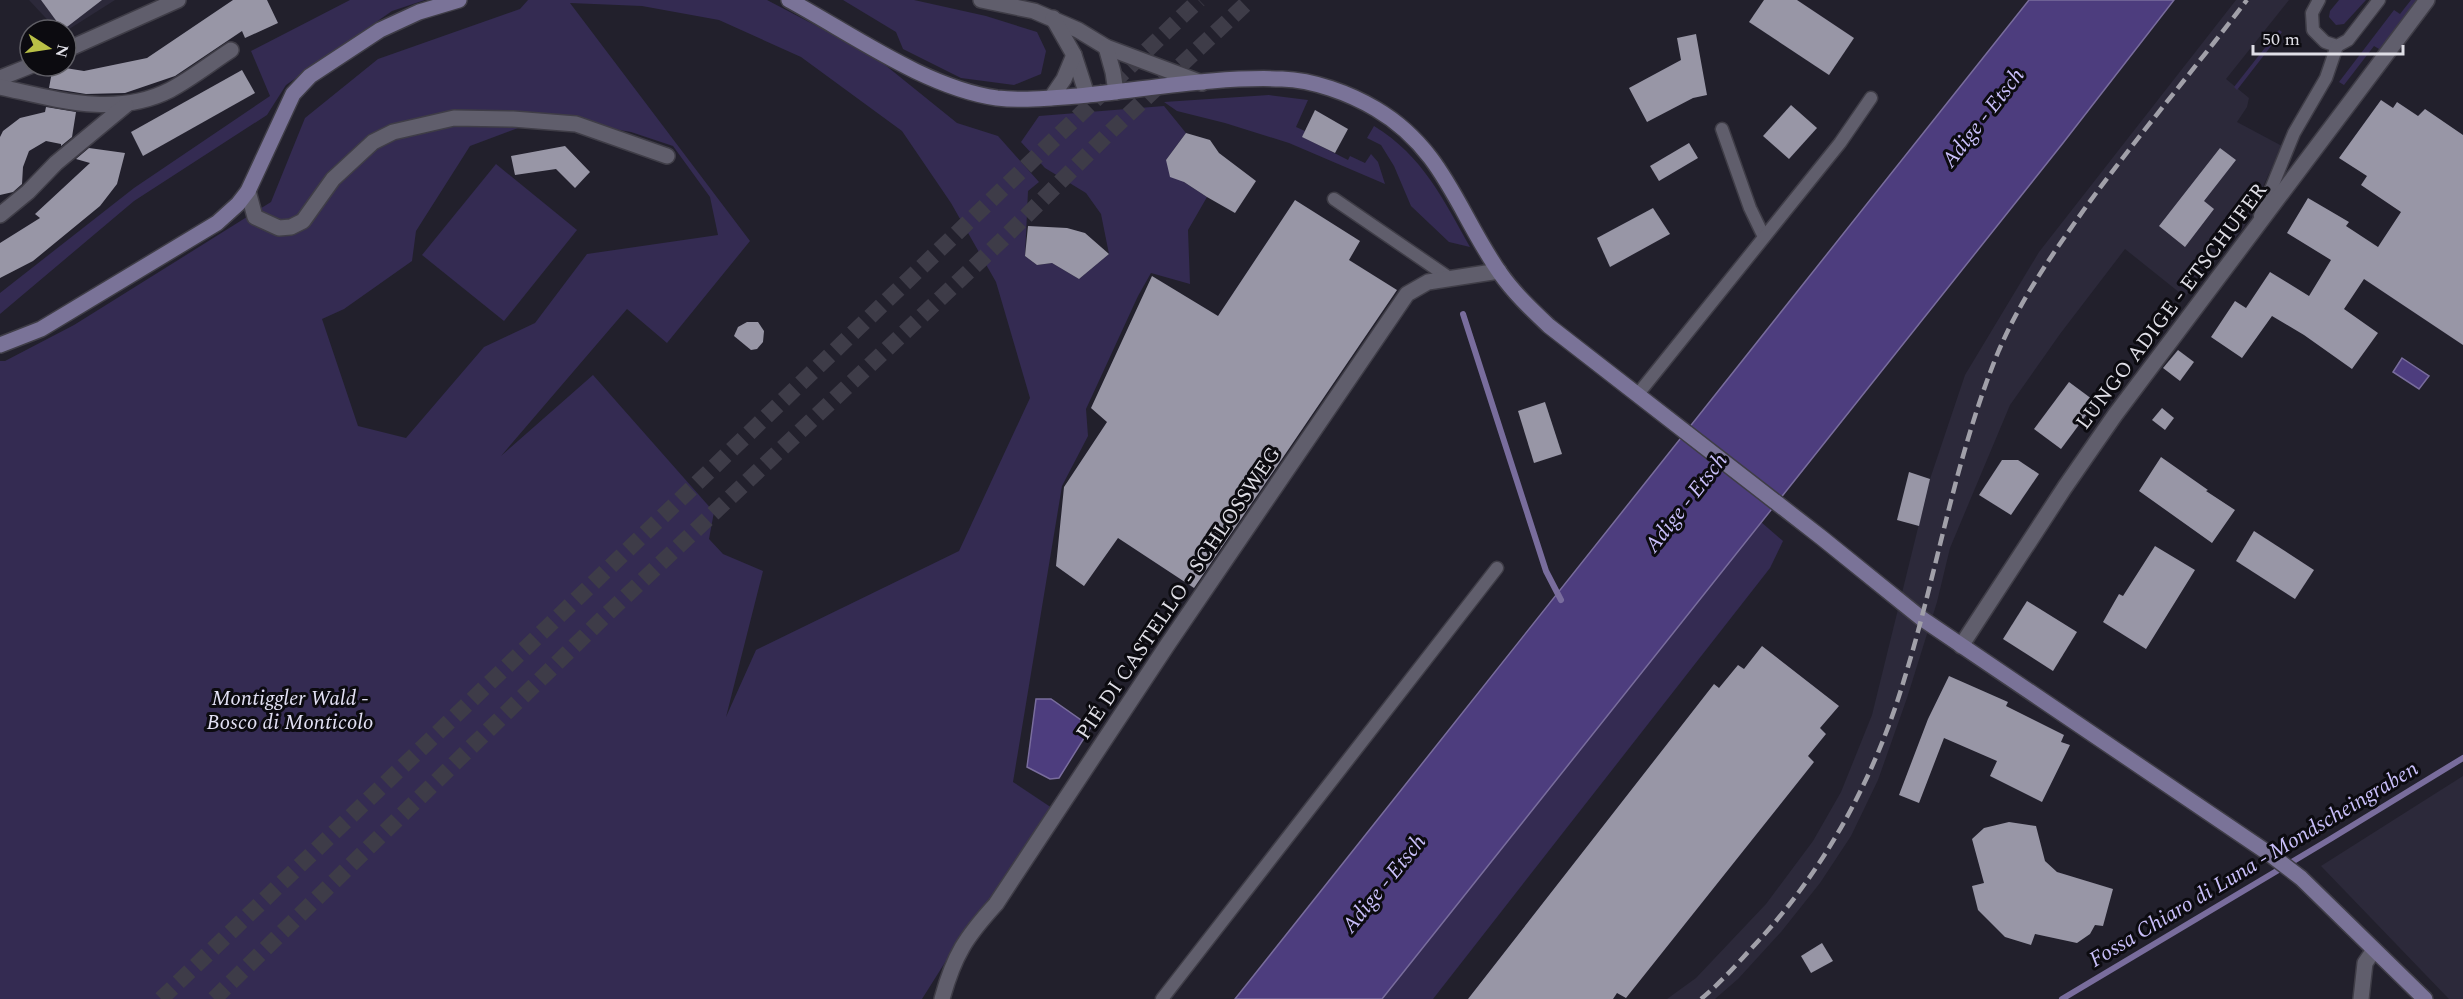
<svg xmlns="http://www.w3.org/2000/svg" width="2463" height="999" font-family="Spectral,serif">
  <rect width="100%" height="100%" fill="#22202c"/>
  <g fill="#2c293a">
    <path d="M29,0H115L66,31L57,30Z"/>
    <path d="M2236,0H2289L2226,79L2249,98L2247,107L2237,122L2282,146L2244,227L2185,297L2125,249L2060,334L2010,405L1950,548L1937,602L1907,698L1878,780L1851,836L1820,883L1781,932L1738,979L1715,999H1667L1696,978L1766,904L1813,841L1841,792L1872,715L1930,479L1965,375L2039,252Z"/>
    <path d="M2463,776V999H2449L2321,866Z"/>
  </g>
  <g fill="#342b52" fill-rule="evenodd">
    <path d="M350,0H425L392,11L286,85L267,115L134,201L0,314V293L134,188L270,96L251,51Z"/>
    <path d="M528,0H767L874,56L957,123L998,136L1039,182L1028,191L1025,256L1037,265L1052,263L1079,279L1109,254L1101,214L1086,193L1045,168L1021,142L1039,116L1164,106L1186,133L1166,160L1184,182L1207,197L1188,230L1190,284L1151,273L1138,296L1086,409L1088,436L1062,486L1013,782L1052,808L990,900L956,945L922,999H0V361H5L74,325L271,202L305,118L378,59L520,9ZM570,3L642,6L719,20L801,57L902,131L951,203L996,282L1030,398L959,551L756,650L726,717L763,571L723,554L709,539L714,512L593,375L501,456L627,309L667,343L750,241ZM534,122L580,123L631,132L673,146L710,197L718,235L587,254L535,323L484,347L406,438L358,426L322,319L344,309L412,261L416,231L470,146Z"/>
    <path d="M843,0H914L986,16L1037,32L1046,51L1041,74L1014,85L961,78L903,49L896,32Z"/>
    <path d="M2339,0H2366L2344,24L2336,25L2329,17L2330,11Z"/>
    <path d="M2411,0H2423L2384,52L2374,46L2344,85L2339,82L2394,10L2400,14Z"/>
    <path d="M2279,30L2282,32L2237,90L2234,87Z"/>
    <path d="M1269,95L1308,100L1296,127L1305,131L1303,137L1348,160L1350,156L1365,163L1371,154L1378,162L1385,184L1289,143L1225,123L1177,111L1164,102Z"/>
    <path d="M1374,126C1423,156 1443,199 1470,247L1449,242L1411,206L1394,166L1381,145L1367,138Z"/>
    <path d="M496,164L577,230L504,321L422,255Z"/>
    <path d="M1761,522L1783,541L1770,568L1433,999H1382Z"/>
  </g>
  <g fill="#4d3d7e" stroke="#796d9d" stroke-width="1.5">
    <path d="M2029,0H2174L2063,143L1382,999H1235Z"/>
    <path d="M2402,358L2429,376L2419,389L2393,372Z"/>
    <path d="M1036,699H1051L1091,727L1059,778L1050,779L1027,767Z"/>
  </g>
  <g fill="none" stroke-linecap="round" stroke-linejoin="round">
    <g stroke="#796d9d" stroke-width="6">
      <path d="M1463,314L1546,571L1561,600"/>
      <path d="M2062,999L2332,838L2463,758"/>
    </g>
  </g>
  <g fill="#9896a6">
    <path d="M41,0H102L63,30Z"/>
    <path d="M233,0H267L278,23L245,38L242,31L175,76L125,93L86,94L49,88L53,66L84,71L147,58Z"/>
    <path d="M1764,0H1797L1854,38L1829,75L1749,22Z"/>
    <path d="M1696,34L1707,95L1693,98L1647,122L1629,88L1681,60L1677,38Z"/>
    <path d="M242,70L255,93L143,156L131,132Z"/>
    <path d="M2381,100L2393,108L2397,102L2418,116L2425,109L2463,135V345L2364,279L2344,309L2378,333L2352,369L2304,335L2272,316L2242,358L2211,337L2235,301L2246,308L2270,272L2309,296L2331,260L2287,233L2308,198L2349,222L2346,226L2378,247L2401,212L2361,185L2367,176L2339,158Z"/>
    <path d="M1791,105L1817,128L1789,159L1763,136Z"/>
    <path d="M46,107L76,112L72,137L61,146V144L46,141L29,151L23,167L22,184L13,192L0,195V137L3,131L20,118L45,112Z"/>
    <path d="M1315,110L1348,129L1335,153L1302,137Z"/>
    <path d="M1186,133L1210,140L1219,153L1256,181L1235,213L1207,197L1184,182L1170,177L1166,160Z"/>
    <path d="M1689,143L1698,158L1659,181L1650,166Z"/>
    <path d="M565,146L590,172L575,188L556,169L515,175L511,156Z"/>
    <path d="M89,148L125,153L117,184L100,206L33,261L0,278V243L40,218L35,214L90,163L76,159Z"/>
    <path d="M2220,148L2236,160L2204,201L2214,209L2185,247L2159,226Z"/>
    <path d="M1295,200L1360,241L1349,260L1397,290L1194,588L1118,538L1084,586L1056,566L1064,487L1107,422L1091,408L1152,276L1218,316Z"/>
    <path d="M1653,208L1670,234L1610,267L1597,238Z"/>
    <path d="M1028,226L1067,228L1085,233L1109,254L1079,279L1052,263L1037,265L1025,256Z"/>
    <path d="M747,322H758L764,331L763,342L757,349L751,350L734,336L738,327Z"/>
    <path d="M2178,350L2194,362L2180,381L2163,368Z"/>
    <path d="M2069,382L2096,402L2061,449L2034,429Z"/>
    <path d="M1545,402L1562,454L1534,463L1518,411Z"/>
    <path d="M2162,408L2174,418L2165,430L2152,420Z"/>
    <path d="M2161,457L2208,490L2206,491L2235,510L2212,543L2139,491Z"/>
    <path d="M2002,460H2018L2039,474L2011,515L1979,495Z"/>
    <path d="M1909,472L1930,479L1919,526L1897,520Z"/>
    <path d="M2254,531L2314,570L2295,599L2236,561Z"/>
    <path d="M2155,546L2195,570L2146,649L2103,622L2119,594L2123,596Z"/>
    <path d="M2027,601L2077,632L2053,671L2003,639Z"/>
    <path d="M1762,646L1839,706L1820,728L1826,734L1808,756L1814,762L1626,998L1617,993L1613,999H1468L1714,684L1719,688L1738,665L1744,669Z"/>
    <path d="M1949,676L2008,702L2006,706L2064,735L2061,742L2070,745L2042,802L1990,776L1997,761L1944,738L1919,803L1899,795L1928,719Z"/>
    <path d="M2009,822L2036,826L2045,861L2057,872L2113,889L2103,926L2095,925L2090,934L2077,943L2035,934L2031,945L2005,937L1978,910L1972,886L1984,883L1972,839L1984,828Z"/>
    <path d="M1822,943L1833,961L1811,973L1801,956Z"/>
  </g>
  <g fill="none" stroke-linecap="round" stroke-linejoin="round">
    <g stroke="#3e3c48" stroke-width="16" stroke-dasharray="16 8" stroke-linecap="butt">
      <path d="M161,999L1199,0"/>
      <path d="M214,999L605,616L1003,239L1111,131L1250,0"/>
    </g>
    <defs>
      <g id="service">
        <path d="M2319,0L2312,13L2313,30L2325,42L2337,46L2348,40L2379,0"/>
        <path d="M1722,129L1750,208L1764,237"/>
        <path d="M1334,199L1448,277"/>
        <path d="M2260,216L2294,133L2326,78L2337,46"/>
        <path d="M1638,394L1840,143L1871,98"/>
        <path d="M1162,999L1497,568"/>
      </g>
      <g id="minor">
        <path d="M66,50L178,0"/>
        <path d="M0,78L30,66"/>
        <path d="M0,87C56,99 115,118 170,90C191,79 211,63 231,50"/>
        <path d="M248,191L255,217L279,228L291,227L303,221L333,179L373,142L393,132L454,118L513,119L576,124L667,156"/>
        <path d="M0,215L28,192L56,163L126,105"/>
        <path d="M1961,646L2065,487L2115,415L2427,0"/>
        <path d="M942,999C954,955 966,937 996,904L1168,644L1407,294L1428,282L1499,271"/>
        <path d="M2361,999L2365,963L2374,950"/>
      </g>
      <g id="tertiary">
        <path d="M981,0L1034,11L1078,30L1106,47L1202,83"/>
        <path d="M1053,18L1074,55L1087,95"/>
        <path d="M1106,47L1113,72L1116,92"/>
        <path d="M1051,98L1064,79L1074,55"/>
      </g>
      <g id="secondary">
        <path d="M789,0C852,34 926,88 997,98C1024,101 1052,98 1078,96C1143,90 1217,76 1282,79C1313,80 1349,93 1376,109C1444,149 1458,213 1500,273C1514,293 1531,309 1549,326L1822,538L1921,618L2271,855L2301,878L2425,999"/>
        <path d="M0,345L41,329L217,223L238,204L248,191L293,94L310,76L380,30L419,12L459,0"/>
      </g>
    </defs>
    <use href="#service" stroke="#3f3d47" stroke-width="15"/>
    <use href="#minor" stroke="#3f3d47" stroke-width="18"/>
    <use href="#tertiary" stroke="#3f3d47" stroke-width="18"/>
    <use href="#secondary" stroke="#3f3d47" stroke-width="18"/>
    <use href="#service" stroke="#605e6c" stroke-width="12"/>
    <use href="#minor" stroke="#605e6c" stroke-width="15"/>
    <use href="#tertiary" stroke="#605e6c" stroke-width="15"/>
    <use href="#secondary" stroke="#7a7398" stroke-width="15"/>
    <path stroke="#a1a0a9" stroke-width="4.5" stroke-dasharray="12 6" stroke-linecap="butt" d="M1701,999C1723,981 1742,958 1762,937C1828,864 1876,774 1904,680C1938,570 1955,456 1999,350C2021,299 2051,256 2083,211C2135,139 2193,71 2247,0"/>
  </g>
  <g text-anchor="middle" stroke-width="6" stroke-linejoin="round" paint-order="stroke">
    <g font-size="21" fill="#dfdee6" stroke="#0c0b10">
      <text transform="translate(2171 306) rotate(-53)" y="7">LUNGO ADIGE - ETSCHUFER</text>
      <text transform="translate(1178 593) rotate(-56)" y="7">PIÉ DI CASTELLO - SCHLOSSWEG</text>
    </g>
    <g font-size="21" font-style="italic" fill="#e3e1f5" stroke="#0c0b10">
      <text x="290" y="705">Montiggler Wald -<tspan x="290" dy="24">Bosco di Monticolo</tspan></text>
    </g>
    <g font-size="22" font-style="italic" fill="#c9bffa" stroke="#0c0b10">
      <text transform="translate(1982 117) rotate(-52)" y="8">Adige - Etsch</text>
      <text transform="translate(1685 502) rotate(-52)" y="8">Adige - Etsch</text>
      <text transform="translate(2253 863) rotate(-31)" y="8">Fossa Chiaro di Luna - Mondscheingraben</text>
      <text transform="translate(1383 883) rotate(-51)" y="8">Adige - Etsch</text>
    </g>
  </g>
  <g transform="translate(48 48) rotate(102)"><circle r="28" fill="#0c0b10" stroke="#605f66" stroke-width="1.5"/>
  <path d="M0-4.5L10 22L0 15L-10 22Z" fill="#b9c046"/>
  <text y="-9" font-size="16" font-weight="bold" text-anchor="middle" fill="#dfdee6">N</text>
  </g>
  <path d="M2253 45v9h150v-9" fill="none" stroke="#dfdee6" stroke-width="3"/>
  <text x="2262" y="45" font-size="18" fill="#dfdee6" stroke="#0c0b10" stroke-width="4.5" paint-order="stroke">50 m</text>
</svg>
